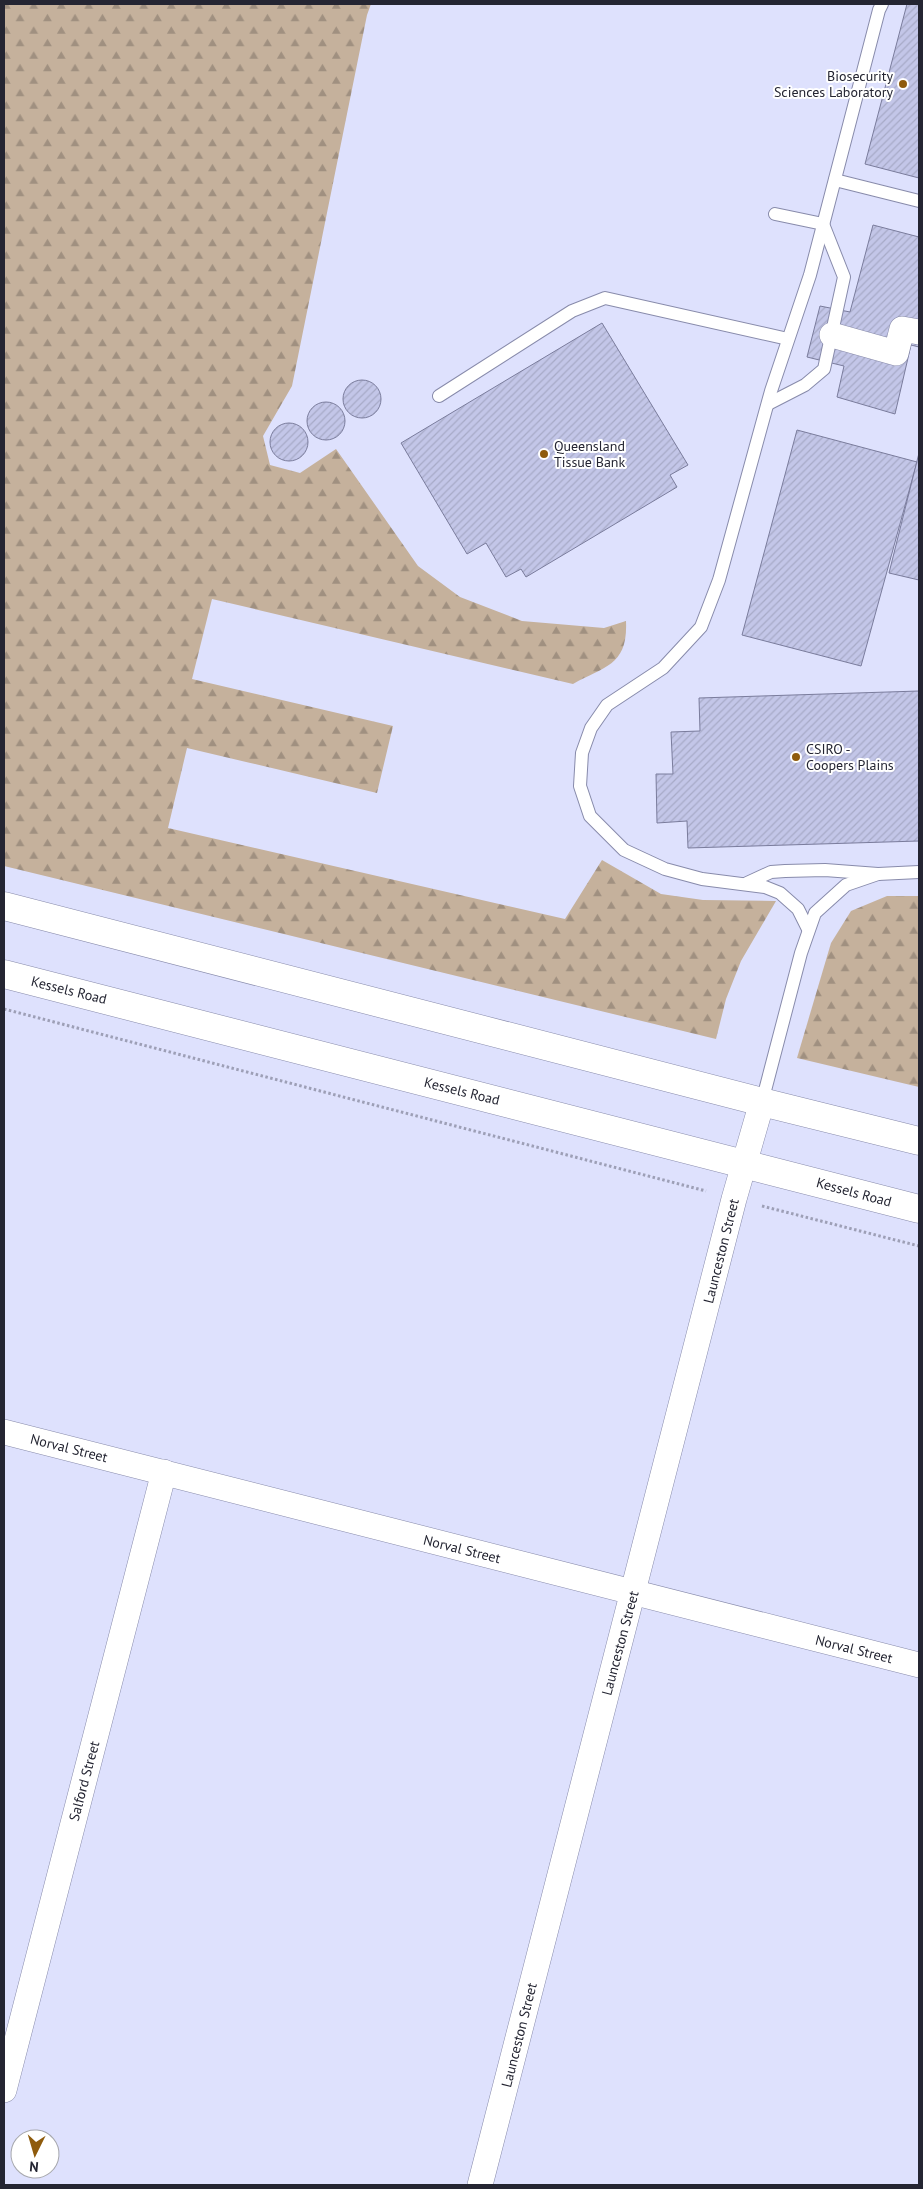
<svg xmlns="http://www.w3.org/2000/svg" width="923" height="2189" font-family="'PT Sans',sans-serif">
  <defs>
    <pattern id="forest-firs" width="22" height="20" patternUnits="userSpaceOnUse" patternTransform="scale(1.25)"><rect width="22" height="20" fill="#c5b19c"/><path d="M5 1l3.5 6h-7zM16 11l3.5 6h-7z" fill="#a09080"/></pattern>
    <pattern id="building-hatch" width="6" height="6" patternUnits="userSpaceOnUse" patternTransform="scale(1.25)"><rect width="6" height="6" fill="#c3c6e8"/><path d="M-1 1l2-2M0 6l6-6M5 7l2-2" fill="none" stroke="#a7aac7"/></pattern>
  </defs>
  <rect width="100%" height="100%" fill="#dee1fd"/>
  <g fill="url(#forest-firs)">
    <path d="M4,4H371L367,15L292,386L263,436L270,465L300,473L336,449L418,566L460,597L522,621L604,628L626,621C628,665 606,666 573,684L212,599L192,679L393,726L377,793L187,748L168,828L565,919L602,860L661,894L703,900L776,901L741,961L726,999L716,1039L4,866Z"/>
    <path d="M887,896H919V1087L797,1058L831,943L851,911Z"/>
  </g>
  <g fill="url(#building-hatch)" stroke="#7a7c9c">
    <path d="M907,4H919V178L865,164Z"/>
    <path d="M873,225L919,237V347L911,345L895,414L837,397L844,366L807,357L820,306L850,312Z"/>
    <path d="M602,323L688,465L670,475L677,487L526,577L521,569L506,577L486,543L467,554L401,443Z"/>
    <circle cx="362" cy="399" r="19"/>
    <circle cx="326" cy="421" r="19"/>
    <circle cx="289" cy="442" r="19"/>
    <path d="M797,430L917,462L861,666L742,635Z"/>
    <path d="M919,453V580L889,573Z"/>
    <path d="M919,691V841L688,848L687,821L657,823L656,774H673L671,732L700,731L699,698Z"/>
  </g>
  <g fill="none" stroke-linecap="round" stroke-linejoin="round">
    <defs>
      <g id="lane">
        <path d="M835,180L919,201"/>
        <path d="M439,396L572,311L605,298L788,339"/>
        <path d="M768,404L805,385L824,369L844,277L823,224L775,214"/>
        <path d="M747,883L771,872L785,871L825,870L878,874L919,872"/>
        <path d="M808,929L798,909L780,893L765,887L702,879L665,869L624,850L590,816L580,786L582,753L591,728L607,705L663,668L701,627L719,580L771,391L810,275L879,10L882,4"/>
        <path d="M762,1102L801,953L815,913L846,885L878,874"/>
      </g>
      <g id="street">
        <path d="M832,335L896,353L902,329L919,332"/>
        <path d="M4,1432L919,1665"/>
        <path d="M4,2090L164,1472"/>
        <path d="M480,2185L734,1199L762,1102"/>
      </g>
      <g id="highway">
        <path d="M4,906L762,1102L919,1141"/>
        <path d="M4,974L919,1209"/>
      </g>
    </defs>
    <use href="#lane" stroke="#888bab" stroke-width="14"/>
    <use href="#street" stroke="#888bab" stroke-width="26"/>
    <use href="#highway" stroke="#888bab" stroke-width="29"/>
    <g stroke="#9d9fb6" stroke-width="3" stroke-dasharray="2.5 2.5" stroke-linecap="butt">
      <path d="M4,1009L706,1191"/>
      <path d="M762,1206L919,1246"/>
    </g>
    <use href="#lane" stroke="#fff" stroke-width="12"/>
    <use href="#street" stroke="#fff" stroke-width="25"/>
    <use href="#highway" stroke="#fff" stroke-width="28"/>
  </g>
  <g fill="#8f5b0c" stroke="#fff" stroke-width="2">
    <circle cx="903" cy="84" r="5"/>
    <circle cx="544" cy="454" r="5"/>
    <circle cx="796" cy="757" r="5"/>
  </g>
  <g text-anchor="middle" stroke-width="4" stroke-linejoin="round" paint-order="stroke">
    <g font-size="14" fill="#242532" stroke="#fff" text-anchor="start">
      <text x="893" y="81" text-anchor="end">Biosecurity<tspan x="893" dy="16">Sciences Laboratory</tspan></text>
      <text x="554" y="451">Queensland<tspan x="554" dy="16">Tissue Bank</tspan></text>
      <text x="806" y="754">CSIRO -<tspan x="806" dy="16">Coopers Plains</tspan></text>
    </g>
    <g font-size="14" fill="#242532" stroke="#fff">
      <text transform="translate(69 990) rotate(14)" y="5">Kessels Road</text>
      <text transform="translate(462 1091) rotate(14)" y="5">Kessels Road</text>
      <text transform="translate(854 1192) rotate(15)" y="5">Kessels Road</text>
      <text transform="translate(721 1251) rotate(-76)" y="5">Launceston Street</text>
      <text transform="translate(69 1448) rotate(14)" y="5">Norval Street</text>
      <text transform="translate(462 1549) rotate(14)" y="5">Norval Street</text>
      <text transform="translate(620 1643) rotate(-75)" y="5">Launceston Street</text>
      <text transform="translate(854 1649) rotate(14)" y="5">Norval Street</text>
      <text transform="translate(84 1781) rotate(-75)" y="5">Salford Street</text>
      <text transform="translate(519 2035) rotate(-76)" y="5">Launceston Street</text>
    </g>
  </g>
  <rect width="923" height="2189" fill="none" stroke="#242532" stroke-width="10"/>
  <g transform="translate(35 2154) rotate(185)"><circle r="24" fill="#ffffff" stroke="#a7a8ad"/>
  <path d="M0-4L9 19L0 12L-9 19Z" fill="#8f5b0c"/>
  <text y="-8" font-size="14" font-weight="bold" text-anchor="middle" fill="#242532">N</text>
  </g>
</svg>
